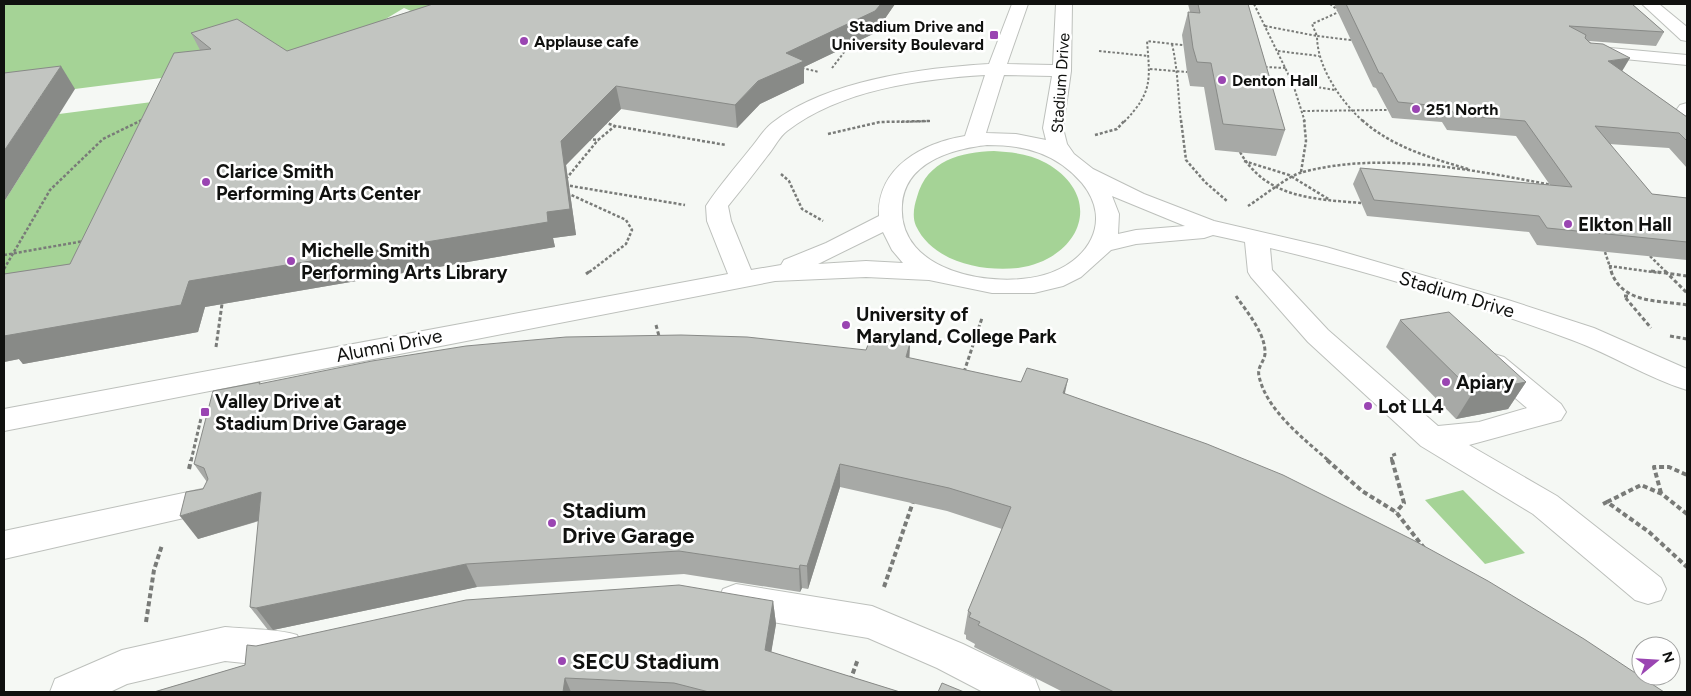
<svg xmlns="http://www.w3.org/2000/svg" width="1691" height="696" font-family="Figtree,sans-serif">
  <rect width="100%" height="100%" fill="#f5f8f4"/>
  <g fill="#a5d396">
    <path d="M4,4H463L418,14L404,8L332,51L177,76L4,98Z"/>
    <path d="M183,98L88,290L4,339V202L59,114Z"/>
    <path d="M994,151C1012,152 1030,154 1046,163C1106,197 1081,259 1018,268C982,272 933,262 916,226C912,217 914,206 917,197C927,160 961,152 994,151Z"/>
    <path d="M1463,490L1525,553L1485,564L1425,500Z"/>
  </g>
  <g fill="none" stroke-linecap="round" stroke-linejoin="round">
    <defs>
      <g id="minor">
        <path d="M1012,4H1028L1007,64L1053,65L1056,4H1072L1071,71L1063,128L1067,144L1074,154L1093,169L1144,194L1214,221L1326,247L1508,300L1594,328L1687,369V390C1647,378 1611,354 1572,340C1474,304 1372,272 1270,248L1272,270L1328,330L1438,426L1479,422L1527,408L1484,371L1480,364L1484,357L1494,354L1504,357L1561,404L1566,412L1561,420L1469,445L1557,496L1661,578L1666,589L1661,600L1648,604L1635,600L1533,514L1421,446L1308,342L1251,277L1248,272L1245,242L1213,235L1204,238L1136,244L1111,250L1081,277L1063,286L1034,293H992L929,280L866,277L775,281L4,431V409L728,274L707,221L706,206C719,186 735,168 750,149C757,141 764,129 772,123C827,80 922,68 989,64ZM985,75L965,136C923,143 877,167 879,216L826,243L784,260L781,265L751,270L731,221L728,206C742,189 755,172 768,155C774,148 779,137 787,131C840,90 920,79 985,75ZM1004,75L1052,76L1043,128L1046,140L1016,134L986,133ZM987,145C1025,145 1056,153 1082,183C1114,222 1087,263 1044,275C995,289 897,273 902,205C905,162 952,149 987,145ZM1112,196L1185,226L1136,230L1118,234L1119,214ZM883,232L892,250L903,263L866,261L818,264Z"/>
        <path d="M1642,4H1659L1687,27V41L1681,40Z"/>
        <path d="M1588,46L1687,55V65L1582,55L1579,51L1582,47Z"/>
        <path d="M1687,103V116L1680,114L1677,109L1680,105Z"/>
        <path d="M207,488L219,492L223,501L219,510L4,559V531Z"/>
        <path d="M736,584L872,606L963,644L1035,679L1040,692H983L937,668L868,638L736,616L723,611L718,600L723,589Z"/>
        <path d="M225,627C246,629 280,629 297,635L303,647L297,659L273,666L225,661L127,684L110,692H50L55,679L122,650Z"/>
      </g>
    </defs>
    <use href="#minor" stroke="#bdc0bc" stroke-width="2"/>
    <g stroke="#797b78" stroke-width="2" stroke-dasharray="2.5 2" stroke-linecap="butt">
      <path d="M1254,4L1293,84L1305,122"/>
      <path d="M1330,4L1339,11"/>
      <path d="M1265,26L1317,36L1312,24L1341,11"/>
      <path d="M1351,40L1317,36C1317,67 1341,102 1364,122"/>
      <path d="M1172,44C1178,70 1178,95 1181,122"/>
      <path d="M1099,51L1148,56"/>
      <path d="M1278,51L1319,56"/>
      <path d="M1265,67L1286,68"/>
      <path d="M802,68L819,72"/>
      <path d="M832,68L852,42"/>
      <path d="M1150,69L1187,72"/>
      <path d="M1292,83L1335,90"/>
      <path d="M1303,111L1388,110"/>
      <path d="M140,122L143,120"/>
      <path d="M901,122L930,121"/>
      <path d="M1124,122C1153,92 1150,80 1147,41L1183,45"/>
    </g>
    <g stroke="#797b78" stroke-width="2.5" stroke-dasharray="3 2" stroke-linecap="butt">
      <path d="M1181,120L1186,160L1205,182L1227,201"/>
      <path d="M1362,120C1392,147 1431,158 1468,169"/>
      <path d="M604,122L615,126L726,145"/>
      <path d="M828,134L880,122L930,121"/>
      <path d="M1095,135L1117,129L1125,120"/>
      <path d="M588,139L598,140L615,126"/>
      <path d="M1240,152C1266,198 1313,199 1361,203"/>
      <path d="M1244,161L1289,175L1330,200"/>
      <path d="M1301,172L1306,141L1304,120"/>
      <path d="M781,174L789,181L802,209L823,221"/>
      <path d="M566,179L598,140"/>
      <path d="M565,185L685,205"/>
      <path d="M567,193L626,220L632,230L626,244L588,273"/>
      <path d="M1248,206C1261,198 1289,175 1303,172C1384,151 1472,170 1552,185"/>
      <path d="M1605,252L1612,273"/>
      <path d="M4,255L84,241"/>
      <path d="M1650,256L1667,273"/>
      <path d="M1609,266L1660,273"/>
      <path d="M4,269L50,190L103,139L142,120"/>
    </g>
    <g stroke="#797b78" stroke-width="3" stroke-dasharray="4 2.5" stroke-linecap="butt">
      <path d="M1611,271C1622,304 1658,300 1687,305"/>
      <path d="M1651,271L1687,276"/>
      <path d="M1665,271L1687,293"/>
      <path d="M586,274L590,271"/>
      <path d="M1236,296C1247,312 1266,334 1265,354C1264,362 1257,367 1259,376C1266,410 1304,439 1329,461"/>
      <path d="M1628,296H1624L1651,328"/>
      <path d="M656,325L659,336"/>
      <path d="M1670,336L1687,339"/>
      <path d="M216,347L222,304"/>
      <path d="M964,372L982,318"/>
      <path d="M191,461L202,414"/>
      <path d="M1392,461L1391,456L1396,454"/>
    </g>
    <g stroke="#797b78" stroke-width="4" stroke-dasharray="5 3" stroke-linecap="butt">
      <path d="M1327,460L1362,491L1396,512L1424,548"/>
      <path d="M1392,460L1404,503L1396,512"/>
      <path d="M189,469L191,460"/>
      <path d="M1661,493L1654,467H1669L1687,475"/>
      <path d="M1607,502L1641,485L1662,494L1687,514"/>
      <path d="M1603,504L1607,502L1649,532L1687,567"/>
      <path d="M884,587L913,502"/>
      <path d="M146,622L154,570L162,545"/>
      <path d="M850,681L858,659"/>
    </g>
    <use href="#minor" fill="#fff" fill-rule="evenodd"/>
  </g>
  <g fill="#a7a9a6">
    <path d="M433,4H895L875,33L804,67V83L760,104L737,128L621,109L566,165L576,235L553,238L555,247L205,307L198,332L23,364L19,359L4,362V274L70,264L200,50L191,33L287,51Z"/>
    <path d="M1188,4H1248L1285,130L1276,156L1215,150L1204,87L1190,86L1187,72L1182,35L1188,12H1190Z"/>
    <path d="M1334,4H1632L1664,32L1656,46L1589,41L1622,71L1687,117V168L1669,148L1609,144L1652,194L1687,198V260L1537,245L1529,232L1367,216L1353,184L1360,168L1550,185L1516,136L1447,130L1442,122L1392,118L1376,88L1373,87Z"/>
    <path d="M1400,320L1526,382L1508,409L1456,419L1386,347Z"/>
    <path d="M910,343L909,358L1065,394L1664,692H1063L974,647L975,644L966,639V635L964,634L968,611L1002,529L947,511L840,487L808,589L802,588L800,592L684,574L477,587L273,630H268L250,607L259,521L198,539L203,489L207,482L194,464L261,384L866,350Z"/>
    <path d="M773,601L776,624L771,652L900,692H154L245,665L256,646Z"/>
  </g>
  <g fill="#888a87">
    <path d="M881,4H895L875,33L804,67V83L760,104L737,128L735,105L786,53Z"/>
    <path d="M1630,58L1621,73L1608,61Z"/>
    <path d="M61,66L75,89L4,202V151Z"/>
    <path d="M616,86L621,109L566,165L576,235L553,238L555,247L205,307L198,332L23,364L19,359L4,362V332L189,281L561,141Z"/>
    <path d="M910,343L909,366L906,357Z"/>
    <path d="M1068,379L1063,402V393Z"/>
    <path d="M1526,382L1508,409L1456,419L1473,392Z"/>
    <path d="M840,464V487L808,589L807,566Z"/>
    <path d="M261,492L277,515L198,539L180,516Z"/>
    <path d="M466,564L477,587L273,630L256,608Z"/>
    <path d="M800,565L802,588L800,592L799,569Z"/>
    <path d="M773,601L776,624L768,672L765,650Z"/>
    <path d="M565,678L571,692H563Z"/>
  </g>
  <g fill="#c2c5c1" stroke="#888a87">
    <path d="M433,4H881L875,11L786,53L804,61L758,81L735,105L616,86L561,141L570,209L547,212L548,222L189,281L181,305L4,336V274L70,264L174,53L211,49L191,33L237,19L287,51Z"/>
    <path d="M1198,4H1248L1285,130L1223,124L1211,63L1197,62L1193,48L1188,12L1200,13Z"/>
    <path d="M1346,4H1632L1664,32L1569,26L1586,35L1585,38L1590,43L1603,44L1630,58L1608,61L1687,117V141L1679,133L1595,126L1652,194L1687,198V242L1547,228L1539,216L1374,200L1360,168L1572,187L1525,121L1455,115L1449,107L1398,102L1382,73H1379Z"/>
    <path d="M61,66L4,151V73Z"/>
    <path d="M1449,312L1526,382L1473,392L1400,320Z"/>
    <path d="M681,335L747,337L866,350L871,337L910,343L906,357L1021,382L1027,368L1068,379L1063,393L1207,444L1283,475L1413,540L1488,581L1584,639L1664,692H1114L978,625L980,622L969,617L971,613L968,611L1011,507L949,488L840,464L807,566L800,565L799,569L679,551L466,564L256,608L250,607L261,492L180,516L186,492L203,489L208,479L204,468L194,464L213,391L260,382L259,384L372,361L466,346L566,337Z"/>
    <path d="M679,585L773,601L765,650L900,692H709L674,683L565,678L563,692H154L245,665L247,645L256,646L466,600Z"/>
    <path d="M942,683L964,692H938Z"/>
  </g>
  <g fill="#9a45b2" stroke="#fff" stroke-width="2">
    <rect x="989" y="30" width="10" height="10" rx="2.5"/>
    <circle cx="524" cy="41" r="5"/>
    <circle cx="1222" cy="80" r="5"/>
    <circle cx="1416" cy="109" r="5"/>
    <circle cx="206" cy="182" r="5"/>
    <circle cx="1568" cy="224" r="5"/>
    <circle cx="291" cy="261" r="5"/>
    <circle cx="846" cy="325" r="5"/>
    <circle cx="1446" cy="382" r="5"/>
    <circle cx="1368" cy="406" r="5"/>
    <rect x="200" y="407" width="10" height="10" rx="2.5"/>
    <circle cx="552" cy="523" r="5"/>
    <circle cx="562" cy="661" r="5"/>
  </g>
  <g text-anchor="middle" stroke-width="5" stroke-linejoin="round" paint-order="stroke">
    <g font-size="16" font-weight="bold" fill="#10110f" stroke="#fff" text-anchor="start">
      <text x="984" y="32" text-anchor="end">Stadium Drive and<tspan x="984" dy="18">University Boulevard</tspan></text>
      <text x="534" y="47">Applause cafe</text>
      <text x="1232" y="86">Denton Hall</text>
      <text x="1426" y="115">251 North</text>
    </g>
    <g font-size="16" fill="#10110f" stroke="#fff">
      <text transform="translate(1060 83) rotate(-86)" y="6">Stadium Drive</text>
    </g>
    <g font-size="19" font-weight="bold" fill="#10110f" stroke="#fff" text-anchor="start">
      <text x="216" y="178">Clarice Smith<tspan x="216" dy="22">Performing Arts Center</tspan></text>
      <text x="1578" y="231">Elkton Hall</text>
      <text x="301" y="257">Michelle Smith<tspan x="301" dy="22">Performing Arts Library</tspan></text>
      <text x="856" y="321">University of<tspan x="856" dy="22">Maryland, College Park</tspan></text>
      <text x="1456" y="389">Apiary</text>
      <text x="215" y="408">Valley Drive at<tspan x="215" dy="22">Stadium Drive Garage</tspan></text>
      <text x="1378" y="413">Lot LL4</text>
    </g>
    <g font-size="19" fill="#10110f" stroke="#fff">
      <text transform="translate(1457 294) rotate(17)" y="7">Stadium Drive</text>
      <text transform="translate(389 345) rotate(-11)" y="7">Alumni Drive</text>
    </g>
    <g font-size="22" font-weight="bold" fill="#10110f" stroke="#fff" text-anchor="start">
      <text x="562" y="518">Stadium<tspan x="562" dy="25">Drive Garage</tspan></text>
      <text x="572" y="669">SECU Stadium</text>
    </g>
  </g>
  <rect width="1691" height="696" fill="none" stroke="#10110f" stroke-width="10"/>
  <g transform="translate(1656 661) rotate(72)"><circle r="24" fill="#ffffff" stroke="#9fa09f"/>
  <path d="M0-4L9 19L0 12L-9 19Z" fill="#9a45b2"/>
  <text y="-8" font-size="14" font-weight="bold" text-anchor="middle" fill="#10110f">N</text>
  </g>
</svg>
